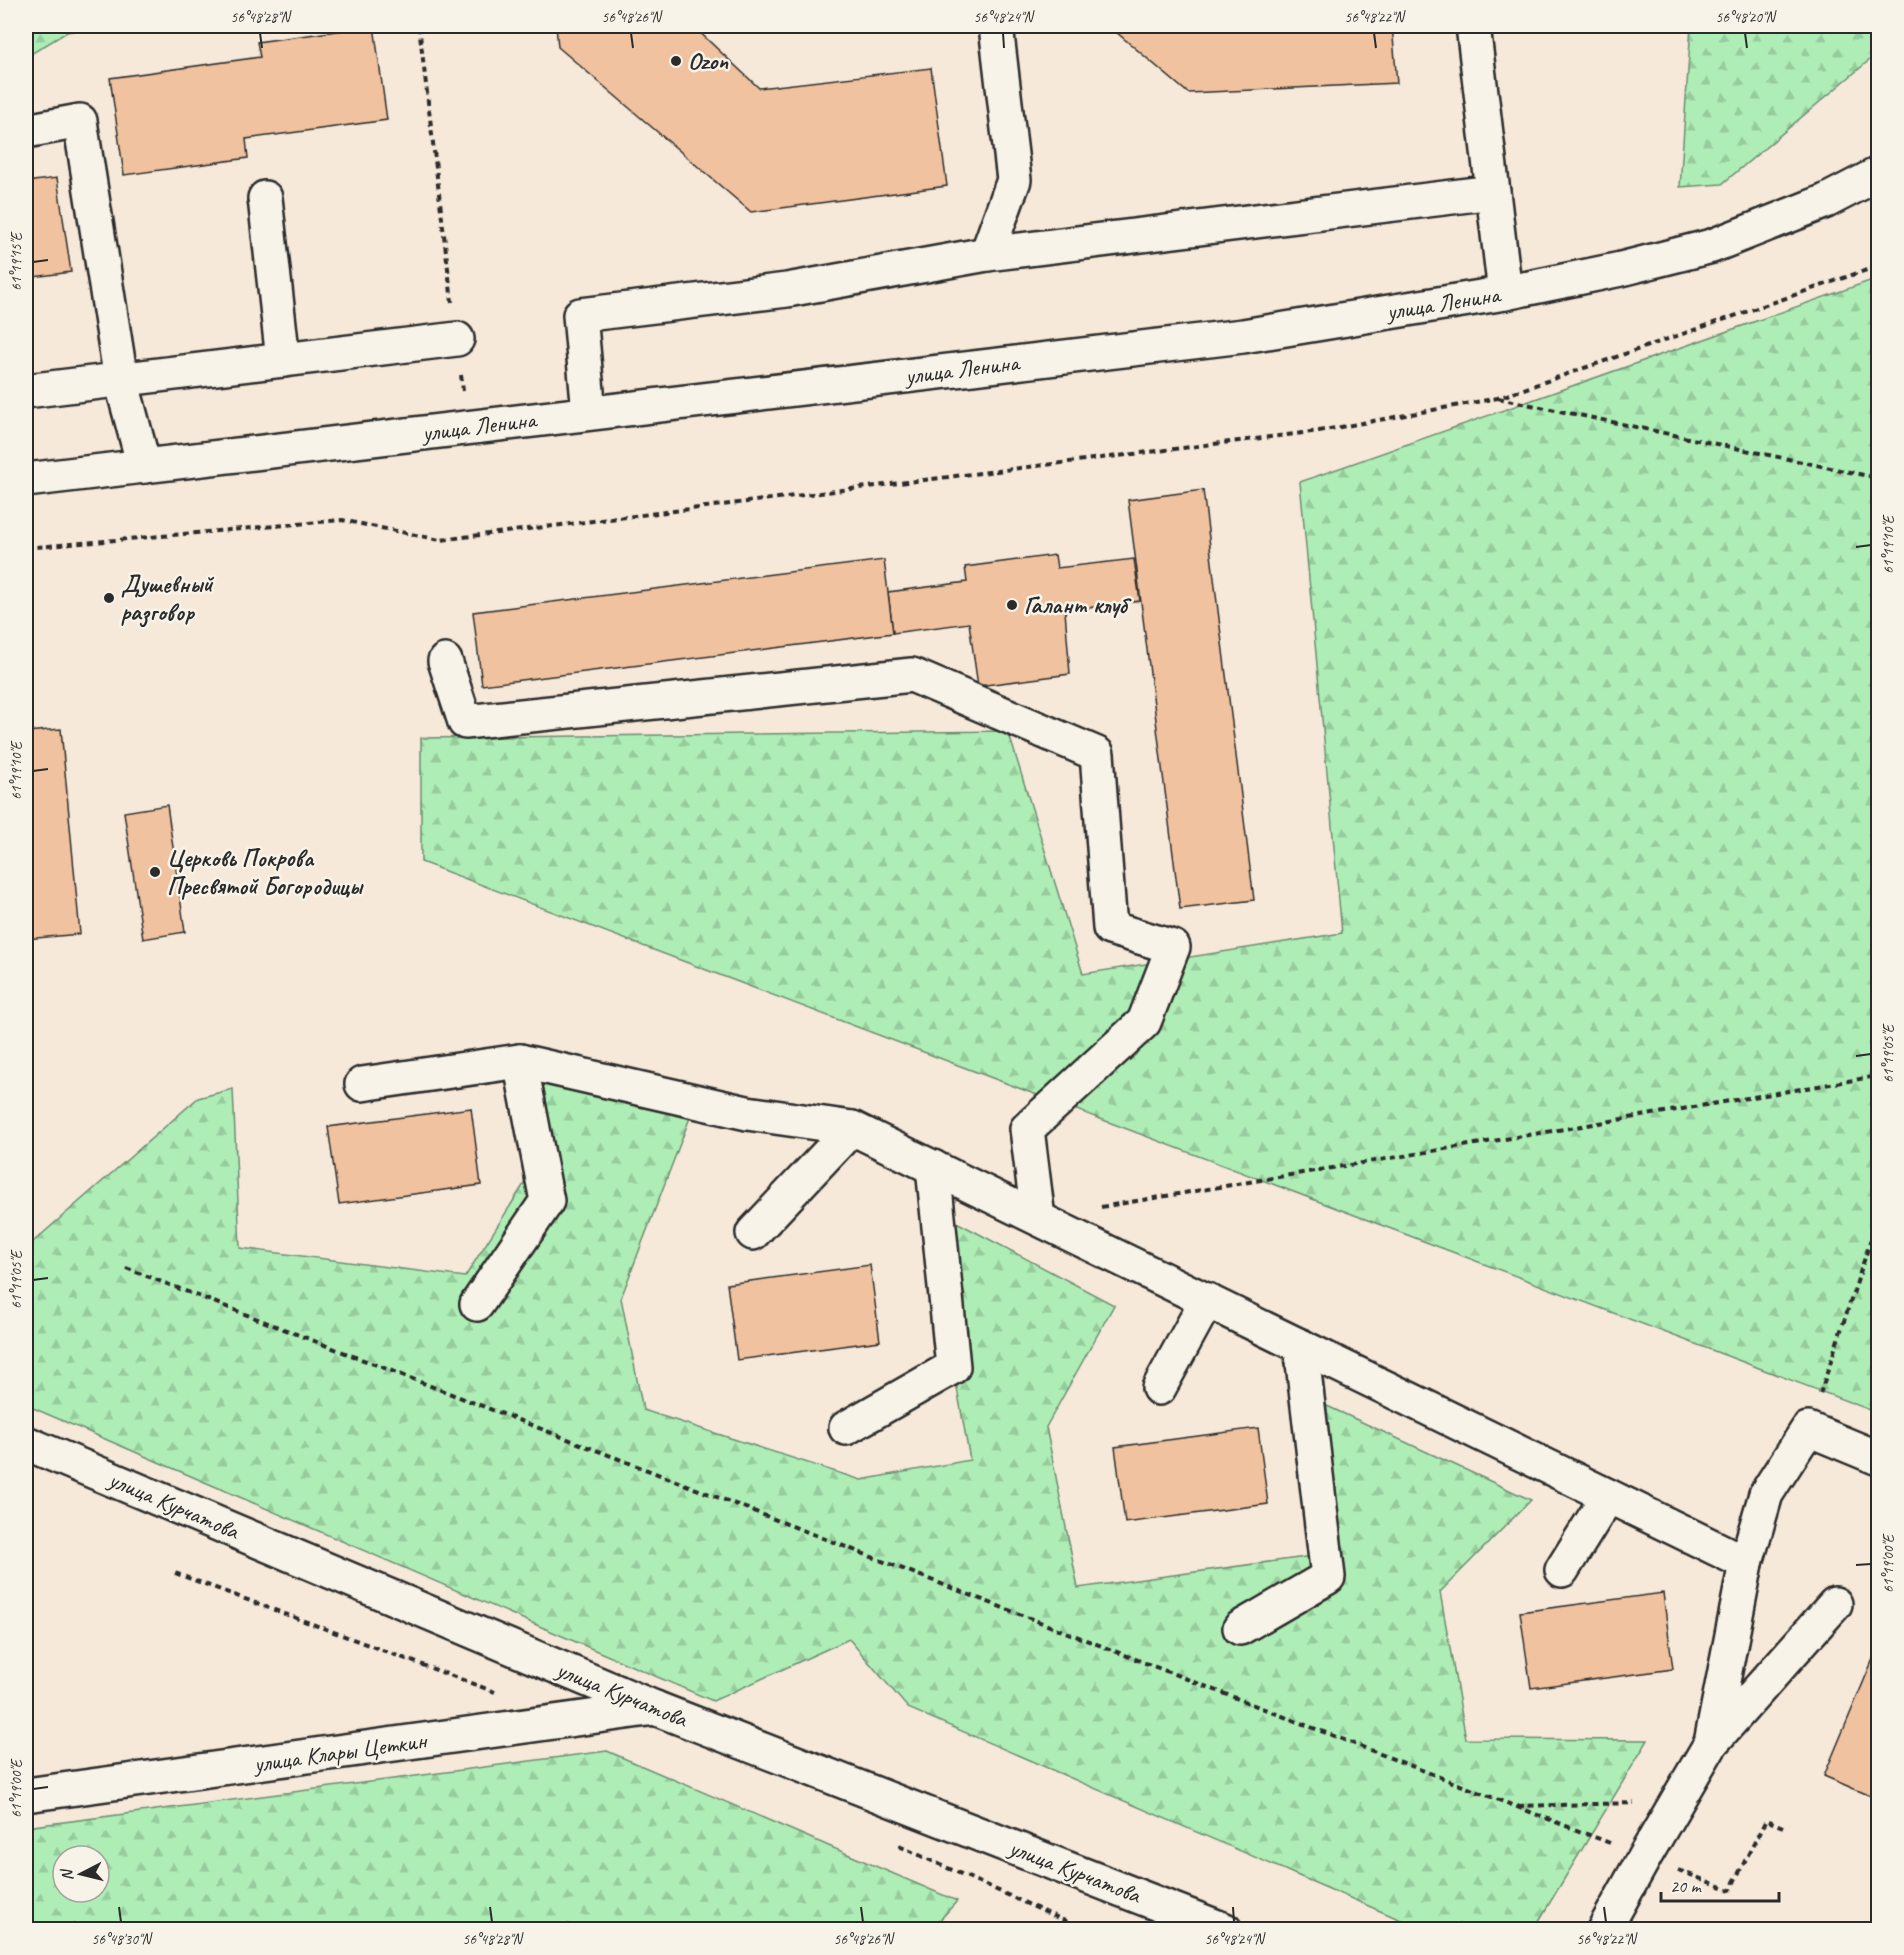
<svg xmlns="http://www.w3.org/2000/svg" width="1904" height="1955" font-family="Caveat,sans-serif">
  <defs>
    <pattern id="forest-firs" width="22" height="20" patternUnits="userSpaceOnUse" patternTransform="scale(1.5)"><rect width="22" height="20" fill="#aeeeb6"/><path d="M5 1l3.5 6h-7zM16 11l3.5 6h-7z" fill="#96cc9d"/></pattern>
  </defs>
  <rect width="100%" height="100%" fill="#f6e9d9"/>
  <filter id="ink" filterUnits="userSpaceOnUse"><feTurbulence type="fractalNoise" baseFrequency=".0167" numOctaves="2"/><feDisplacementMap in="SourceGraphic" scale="12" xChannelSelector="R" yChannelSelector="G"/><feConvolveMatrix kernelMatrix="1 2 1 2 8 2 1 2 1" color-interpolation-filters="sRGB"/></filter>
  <g filter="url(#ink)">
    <g fill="url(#forest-firs)" stroke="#6c8c70" stroke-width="1.5" fill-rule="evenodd">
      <path d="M26,26H98L67,32L26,57Z"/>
      <path d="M1691,26H1878V53L1722,184L1680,187Z"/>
      <path d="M1878,278V1413L421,862V738L1008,731L1083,974L1342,933L1300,482Z"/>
      <path d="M532,1049L691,1115L621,1298L643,1410L861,1480L970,1460L924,1205L1114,1305L1046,1427L1078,1588L1313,1556L1314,1400L1531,1500L1440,1592L1466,1739L1648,1740L1534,1929H1422L908,1708L849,1639L713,1701L26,1405V1248L198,1098L233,1089L240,1248L465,1277L524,1184Z"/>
      <path d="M607,1751L957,1901L931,1930L26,1929V1827ZM63,1856H99V1892H63Z"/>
    </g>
    <g fill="#f0c29f" stroke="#2b2b2b" stroke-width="1.5">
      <path d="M374,26L387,120L246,139L248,158L124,175L110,78L260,57L257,42Z"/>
      <path d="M556,26H693L759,88L931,68L947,186L751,212L558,47Z"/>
      <path d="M1109,26H1392L1397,83L1188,93Z"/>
      <path d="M57,178L71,272L26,278V182Z"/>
      <path d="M1203,490L1254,900L1180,909L1128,500Z"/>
      <path d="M1055,555L1057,568L1134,559L1140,601L1065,611L1070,674L978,686L969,623L893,633L888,592L967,582L965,567Z"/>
      <path d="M884,560L893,633L482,685L473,612Z"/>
      <path d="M61,729L80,934L26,939V732Z"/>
      <path d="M167,805L185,932L143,939L124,812Z"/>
      <path d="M471,1108L481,1185L339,1204L328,1127Z"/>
      <path d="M870,1265L880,1341L737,1360L727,1284Z"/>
      <path d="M1258,1428L1268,1504L1125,1523L1115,1447Z"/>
      <path d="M1663,1593L1673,1669L1531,1688L1520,1612Z"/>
      <path d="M1878,1647V1799L1824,1776Z"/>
    </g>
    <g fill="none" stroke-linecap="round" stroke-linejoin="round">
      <defs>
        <g id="minor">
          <path d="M26,131L80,121L121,380L144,466"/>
          <path d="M1493,192L1505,293"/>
          <path d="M265,198L283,360"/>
          <path d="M987,254L1493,192L1473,26"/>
          <path d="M26,391L457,339"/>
          <path d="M589,413L580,315L787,290L987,254L1014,180L996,26"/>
          <path d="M445,661L465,722L912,675L1097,754L1110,928L1173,947L1144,1022L1027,1129L1038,1218"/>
          <path d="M362,1084L520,1061L747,1113L852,1128L1746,1563"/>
          <path d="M753,1233L852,1128"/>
          <path d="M477,1304L547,1201L520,1061"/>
          <path d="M1159,1388L1207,1300"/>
          <path d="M846,1428L953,1367L933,1167"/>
          <path d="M1562,1570L1608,1496"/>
          <path d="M1240,1628L1328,1577L1301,1346"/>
          <path d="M1712,1742L1835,1604"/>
          <path d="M26,1795L655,1708"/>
          <path d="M1604,1930L1645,1856L1711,1743L1746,1563L1766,1494L1808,1429L1878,1458"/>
        </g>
        <g id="major">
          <path d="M26,480L1243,336L1505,293L1621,269L1712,246L1826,201L1878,174"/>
          <path d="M26,1443L655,1708L1225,1930"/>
        </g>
      </defs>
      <use href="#minor" stroke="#2b2b2b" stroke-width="38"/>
      <use href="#major" stroke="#2b2b2b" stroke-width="38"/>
      <g stroke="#2b2b2b" stroke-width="4" stroke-dasharray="6 4.5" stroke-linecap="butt">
        <path d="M419,26L452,302"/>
        <path d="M461,375L463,391"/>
        <path d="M1498,398L1878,478"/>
        <path d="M26,548L342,520L440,540L1319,431L1498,398L1878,266"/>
        <path d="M1101,1207L1878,1076"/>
        <path d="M126,1268L1610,1843"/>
        <path d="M1820,1394L1878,1218"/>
        <path d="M175,1573L495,1692"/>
        <path d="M1518,1806L1634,1803"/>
        <path d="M899,1846L1085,1930"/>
        <path d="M1678,1870L1730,1890L1766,1820L1783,1827"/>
      </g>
      <use href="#minor" stroke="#f7f3e8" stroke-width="33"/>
      <use href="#major" stroke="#f7f3e8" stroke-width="33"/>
    </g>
  </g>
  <path fill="none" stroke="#2b2b2b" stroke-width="2" d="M260,33L262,48M631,33L633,48M1003,33L1004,48M1374,33L1376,48M1745,33L1747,48M33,262L48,260M1856,547L1871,545M33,771L48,769M1856,1056L1871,1054M33,1280L48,1278M1856,1565L1871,1564M33,1789L48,1787M119,1907L121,1922M490,1907L492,1922M861,1907L863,1922M1233,1907L1234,1922M1604,1907L1606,1922"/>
  <g fill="#2b2b2b" stroke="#f7f3e8" stroke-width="2">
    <circle cx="676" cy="61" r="6"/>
    <circle cx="109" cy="598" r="6"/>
    <circle cx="1012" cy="605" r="6"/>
    <circle cx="155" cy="872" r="6"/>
  </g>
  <g text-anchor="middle" stroke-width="5" stroke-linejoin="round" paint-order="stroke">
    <g font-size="24" font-weight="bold" fill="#2b2b2b" stroke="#f7f3e8" text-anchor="start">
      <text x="688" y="69">Ozon</text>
      <text x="121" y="592">Душевный<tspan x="121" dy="28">разговор</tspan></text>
      <text x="1024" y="613">Галант клуб</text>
      <text x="167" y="866">Церковь Покрова<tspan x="167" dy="28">Пресвятой Богородицы</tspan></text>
    </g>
    <g font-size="24" fill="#2b2b2b" stroke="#f7f3e8">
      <text transform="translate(1443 303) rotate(-9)" y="8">улица Ленина</text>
      <text transform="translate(962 369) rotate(-7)" y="8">улица Ленина</text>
      <text transform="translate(479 426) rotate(-7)" y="8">улица Ленина</text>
      <text transform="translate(174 1505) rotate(23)" y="8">улица Курчатова</text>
      <text transform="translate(622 1694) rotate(22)" y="8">улица Курчатова</text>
      <text transform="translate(340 1752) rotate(-8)" y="8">улица Клары Цеткин</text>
      <text transform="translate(1075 1871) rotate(21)" y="8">улица Курчатова</text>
    </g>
  </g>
  <rect width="1904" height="1955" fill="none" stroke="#f7f3e8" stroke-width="66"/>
  <g transform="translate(81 1874) rotate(263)"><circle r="28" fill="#f7f3e8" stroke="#a5a39c" stroke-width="1.5"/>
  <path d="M0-4.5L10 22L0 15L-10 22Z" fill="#2b2b2b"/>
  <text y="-9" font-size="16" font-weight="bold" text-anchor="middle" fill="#2b2b2b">N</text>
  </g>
  <path d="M1661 1892v9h118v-9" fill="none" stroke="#2b2b2b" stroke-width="3"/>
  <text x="1670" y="1892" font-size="18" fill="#2b2b2b" stroke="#f7f3e8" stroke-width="4.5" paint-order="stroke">20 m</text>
  <rect x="33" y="33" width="1838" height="1889" fill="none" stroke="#2b2b2b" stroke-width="2"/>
  <g font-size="15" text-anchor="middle" fill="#2b2b2b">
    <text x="260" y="22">56°48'28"N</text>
    <text x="631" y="22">56°48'26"N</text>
    <text x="1003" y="22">56°48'24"N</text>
    <text x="1374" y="22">56°48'22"N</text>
    <text x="1745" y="22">56°48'20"N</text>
    <text transform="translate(16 262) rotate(-90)" y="5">61°19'15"E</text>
    <text transform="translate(1888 545) rotate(-90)" y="5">61°19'10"E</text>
    <text transform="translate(16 771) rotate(-90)" y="5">61°19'10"E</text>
    <text transform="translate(1888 1054) rotate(-90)" y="5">61°19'05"E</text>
    <text transform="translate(16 1280) rotate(-90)" y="5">61°19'05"E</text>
    <text transform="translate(1888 1564) rotate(-90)" y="5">61°19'00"E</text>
    <text transform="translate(16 1789) rotate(-90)" y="5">61°19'00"E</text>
    <text x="121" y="1944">56°48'30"N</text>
    <text x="492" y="1944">56°48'28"N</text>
    <text x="863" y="1944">56°48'26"N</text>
    <text x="1234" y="1944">56°48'24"N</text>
    <text x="1606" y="1944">56°48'22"N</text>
  </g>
</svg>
